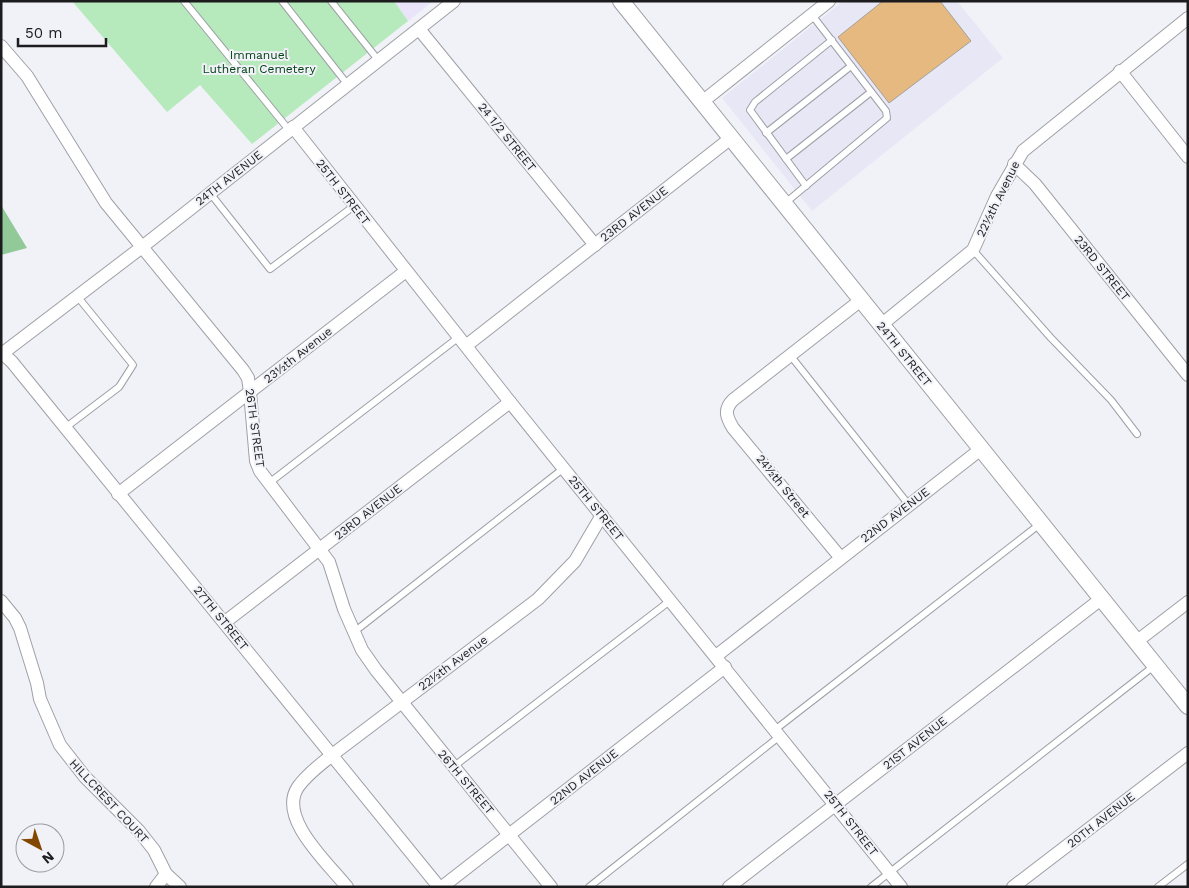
<svg xmlns="http://www.w3.org/2000/svg" width="1189" height="888" font-family="'Work Sans',sans-serif">
  <rect width="100%" height="100%" fill="#f1f1f8"/>
  <path fill="#e7e7f6" d="M843,1H957L1003,58L812,211L722,98Z"/>
  <path fill="#e9e4fa" d="M394,1H433L408,21Z"/>
  <path fill="#b6e9bb" d="M72,1H394L408,21L252,144L200,85L167,112Z"/>
  <path fill="#92c998" d="M1,205L27,248L1,255Z"/>
  <path fill="#e6b981" stroke="#a4a09a" d="M883,1H940L971,41L889,103L838,37Z"/>
  <g fill="none" stroke-linecap="round" stroke-linejoin="round">
    <defs>
      <g id="service">
        <path d="M184,1L289,130"/>
        <path d="M282,1L348,85"/>
        <path d="M331,1L379,61"/>
        <path d="M766,133L851,66"/>
        <path d="M786,159L871,92"/>
        <path d="M806,186L750,110L755,102L832,40"/>
        <path d="M210,193L270,269L354,206"/>
        <path d="M784,204L887,118L886,111L812,15"/>
        <path d="M973,250L1051,338L1111,400L1137,434"/>
        <path d="M790,355L909,505"/>
        <path d="M65,428L119,387L133,365L77,296"/>
        <path d="M269,483L459,337"/>
        <path d="M354,632L564,468"/>
        <path d="M776,729L1040,524"/>
        <path d="M453,767L671,600"/>
        <path d="M589,887L780,736"/>
        <path d="M871,887L1154,666"/>
        <path d="M1158,887L1188,864"/>
      </g>
      <g id="minor">
        <path d="M419,29L595,245"/>
        <path d="M1,46L27,76L106,203L243,370L248,378L250,392L256,461L260,471L329,562L344,609L362,650L376,670L551,887"/>
        <path d="M1120,71L1188,157"/>
        <path d="M702,102L829,1"/>
        <path d="M293,127L510,402L901,887"/>
        <path d="M1014,164L1035,184L1188,375"/>
        <path d="M881,325L973,250L997,196L1023,151L1188,18"/>
        <path d="M467,345L731,138"/>
        <path d="M1,352L12,362L439,887"/>
        <path d="M3,353L142,247L454,1"/>
        <path d="M118,494L406,271"/>
        <path d="M840,557L733,428C727,418 723,410 733,400L861,300"/>
        <path d="M1,601L15,618L20,628L37,683L40,699L60,745L85,777L139,831L154,850L166,874L180,887"/>
        <path d="M225,622L510,402"/>
        <path d="M1136,642L1188,602"/>
        <path d="M716,656L981,449"/>
        <path d="M156,887L166,874"/>
        <path d="M347,887C329,864 277,818 298,787C307,774 320,765 332,755L538,599L575,561L602,515"/>
        <path d="M442,887L725,667"/>
        <path d="M729,887L1101,599"/>
        <path d="M1013,887L1188,753"/>
      </g>
      <path id="tertiary" d="M621,1L1188,706"/>
    </defs>
    <use href="#service" stroke="#9fa0a6" stroke-width="8"/>
    <use href="#minor" stroke="#9fa0a6" stroke-width="14"/>
    <use href="#tertiary" stroke="#9fa0a6" stroke-width="18"/>
    <use href="#service" stroke="#fff" stroke-width="6"/>
    <use href="#minor" stroke="#fff" stroke-width="12"/>
    <use href="#tertiary" stroke="#fff" stroke-width="16"/>
  </g>
  <g text-anchor="middle" stroke-width="4" stroke-linejoin="round" paint-order="stroke">
    <g font-size="12" fill="#024215" stroke="#f1f1f8">
      <text x="259" y="59">Immanuel<tspan x="259" dy="14">Lutheran Cemetery</tspan></text>
    </g>
    <g font-size="12" fill="#1c1c1e" stroke="#f1f1f8">
      <text transform="translate(507 137) rotate(51)" y="4">24 1/2 STREET</text>
      <text transform="translate(229 178) rotate(-38)" y="4">24TH AVENUE</text>
      <text transform="translate(343 192) rotate(52)" y="4">25TH STREET</text>
      <text transform="translate(998 199) rotate(-64)" y="4">22½th Avenue</text>
      <text transform="translate(634 214) rotate(-38)" y="4">23RD AVENUE</text>
      <text transform="translate(1102 268) rotate(51)" y="4">23RD STREET</text>
      <text transform="translate(904 354) rotate(51)" y="4">24TH STREET</text>
      <text transform="translate(298 355) rotate(-38)" y="4">23½th Avenue</text>
      <text transform="translate(255 428) rotate(82)" y="4">26TH STREET</text>
      <text transform="translate(783 486) rotate(51)" y="4">24½th Street</text>
      <text transform="translate(596 508) rotate(51)" y="4">25TH STREET</text>
      <text transform="translate(368 512) rotate(-38)" y="4">23RD AVENUE</text>
      <text transform="translate(895 515) rotate(-37)" y="4">22ND AVENUE</text>
      <text transform="translate(221 618) rotate(51)" y="4">27TH STREET</text>
      <text transform="translate(453 663) rotate(-37)" y="4">22½th Avenue</text>
      <text transform="translate(915 743) rotate(-38)" y="4">21ST AVENUE</text>
      <text transform="translate(584 777) rotate(-38)" y="4">22ND AVENUE</text>
      <text transform="translate(466 782) rotate(50)" y="4">26TH STREET</text>
      <text transform="translate(109 801) rotate(47)" y="4">HILLCREST COURT</text>
      <text transform="translate(1101 820) rotate(-38)" y="4">20TH AVENUE</text>
      <text transform="translate(851 823) rotate(52)" y="4">25TH STREET</text>
    </g>
  </g>
  <rect width="1189" height="888" fill="none" stroke="#1c1c1e" stroke-width="5"/>
  <g transform="translate(40 848) rotate(140)"><circle r="24" fill="#f1f1f8" stroke="#9c9ca1"/>
  <path d="M0-4L9 19L0 12L-9 19Z" fill="#834800"/>
  <text y="-8" font-size="14" font-weight="bold" text-anchor="middle" fill="#1c1c1e">N</text>
  </g>
  <path d="M18 38v8h88v-8" fill="none" stroke="#1c1c1e" stroke-width="2.5"/>
  <text x="25" y="38" font-size="15" fill="#1c1c1e" stroke="#f1f1f8" stroke-width="4" paint-order="stroke">50 m</text>
</svg>
